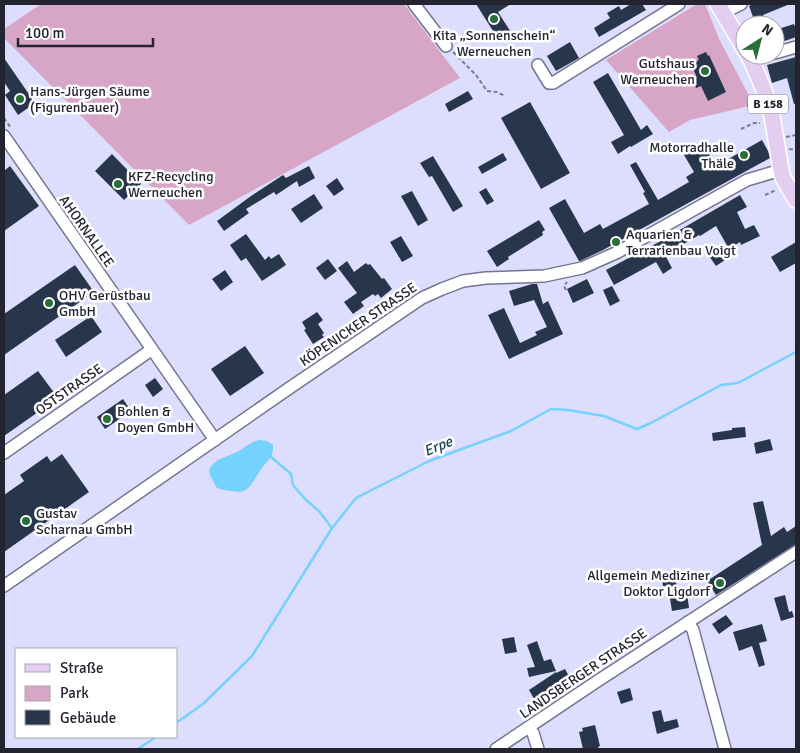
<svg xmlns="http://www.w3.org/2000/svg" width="800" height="753" font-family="Signika,sans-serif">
  <rect width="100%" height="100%" fill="#dddefd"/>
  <g fill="#d7a5c6">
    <path d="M41,4H404L460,78L189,225L4,38V29Z"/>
    <path d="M697,4H705L720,41L754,105L690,120L669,132L606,60Z"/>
  </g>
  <path fill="#75d2fd" d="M259,440L267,441L273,445V451L271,457L261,469L251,485L246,490L240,492L223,490L217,488L210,475L209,470L212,465L218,460L237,452L253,442Z"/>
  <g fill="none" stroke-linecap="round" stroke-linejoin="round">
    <g stroke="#75d2fd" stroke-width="2.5">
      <path d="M271,457L291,474L293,485L306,500L319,511L332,528"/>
      <path d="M176,723L203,704L252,656L332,528L356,498L429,461L511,431L551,409L568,410L604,416L637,429L651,423L721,385L738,383L796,352"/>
      <path d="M138,749L156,737"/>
    </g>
  </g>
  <g fill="#27364a">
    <path d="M476,4H511L498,12L512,34L500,42Z"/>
    <path d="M631,4H642L646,10L599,37L594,28L610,18L607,13L619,6L621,10Z"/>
    <path d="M753,4H790L763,15L767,25H756L749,6Z"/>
    <path d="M794,24L796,30V37L779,43L775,30Z"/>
    <path d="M570,42L579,58L556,71L547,56Z"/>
    <path d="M706,52L708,56L709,55L726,92L708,101L701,86L696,88L693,80L697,78L691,63L699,60L697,56Z"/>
    <path d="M796,57V104H794L787,78L772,83L767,65Z"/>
    <path d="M4,58L35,103L18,115L5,95L10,91L4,82Z"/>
    <path d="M608,73L641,130L647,125L653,134L631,147L630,146L618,154L611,142L624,135L593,82Z"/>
    <path d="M468,91L473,99L449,112L445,104Z"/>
    <path d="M530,102L570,173L541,189L501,118Z"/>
    <path d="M762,140L768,151L770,158L603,250L580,261H579L549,208L565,199L584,233L600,224L603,229L649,204L643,193L645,192L630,165L636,162L658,200L689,182L686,177L694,172L684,155L704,144L716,166Z"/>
    <path d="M503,153L507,160L482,174L478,167Z"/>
    <path d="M112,154L141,184L124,200L95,171Z"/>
    <path d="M433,156L463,206L453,212L432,176L429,177L420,163Z"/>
    <path d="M10,166L39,206L4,231V171Z"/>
    <path d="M309,166L315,178L299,187L297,181L276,195L274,192L246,209L249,213L224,231L217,221L251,196L283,175L286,178Z"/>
    <path d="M337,178L344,189L334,196L326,186Z"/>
    <path d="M486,188L494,201L487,205L479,192Z"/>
    <path d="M412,191L428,220L418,226L401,196Z"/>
    <path d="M314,194L323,208L301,223L291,209Z"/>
    <path d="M740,195L747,207L737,212L745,229L754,225L760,236L741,245L740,242L729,249L716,226L700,236L699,235L665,255L672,268L663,274L656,262L614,285L606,270L659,242Z"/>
    <path d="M539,220L545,230L542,232L543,235L508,257L509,259L497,267L487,251Z"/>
    <path d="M246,234L265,260L269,256L271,259L279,254L286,265L262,281L246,258L241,261L230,245Z"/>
    <path d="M401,236L413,256L402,262L390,242Z"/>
    <path d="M796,242V263L780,272L771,257Z"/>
    <path d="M722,248L728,258L716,266L709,256Z"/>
    <path d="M328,259L337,271L325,280L316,268Z"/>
    <path d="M347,261L354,272L366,263L368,265L370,264L382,279L384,278L392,289L381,298L378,294L375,296L373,294L361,302L364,306L353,314L344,302L357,293L338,268Z"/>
    <path d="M75,265L94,292L4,355V314Z"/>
    <path d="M225,270L233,282L221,291L212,279Z"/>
    <path d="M587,279L594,293L573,303L567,289Z"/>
    <path d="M532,284H537L543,304L548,301L563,334L509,359L488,315L504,308L520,343L537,335L535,332L547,327L534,300L514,306L509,291Z"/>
    <path d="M612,286L620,301L610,306L603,290Z"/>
    <path d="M317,312L323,320L318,324L324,333L322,335L324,337L313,344L304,330L306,329L302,322Z"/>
    <path d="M91,316L102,332L66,357L55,340Z"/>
    <path d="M245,346L264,373L230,396L211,369Z"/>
    <path d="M38,371L58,398L4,436V395Z"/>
    <path d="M155,378L163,389L153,397L145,385Z"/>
    <path d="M123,399L131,411L105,429L97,417Z"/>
    <path d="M745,427L746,437L713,441L712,433L732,430V428Z"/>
    <path d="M770,439L773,450L756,454L754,443Z"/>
    <path d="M62,454L89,492L4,552V495L24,481L20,475L47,456L51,462Z"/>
    <path d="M763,501L771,536L784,527L787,532L796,526V544L716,595L707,581L762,545L753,503Z"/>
    <path d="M675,575L678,595L687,593L689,608L672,611L668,586H663L662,577Z"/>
    <path d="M785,595L789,612L792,611L794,617L781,621L774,598Z"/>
    <path d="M726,615L733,624L719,634L712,624Z"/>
    <path d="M762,624L767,641L759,643L765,665L759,667L752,646L739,651L733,632Z"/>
    <path d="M514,637L517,652L505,654L502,639Z"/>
    <path d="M537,641L544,661L551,659L556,671L529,677L527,668L535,667L527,645Z"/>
    <path d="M565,669L573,684L562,690L561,688L537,704L529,690L556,672V673Z"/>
    <path d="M630,688L633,700L621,704L617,692Z"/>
    <path d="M661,710L664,722L677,719L679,727L657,734L652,712Z"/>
    <path d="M595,725L600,746L598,747L599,749H583L579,732L583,731L582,728Z"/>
  </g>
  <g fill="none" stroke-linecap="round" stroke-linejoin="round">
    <defs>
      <g id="minor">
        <path d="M414,4L446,46"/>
        <path d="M723,13L741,4"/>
        <path d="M775,53L796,47"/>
        <path d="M752,62L767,55"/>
        <path d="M538,65L549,83H553L679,4"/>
        <path d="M4,136L215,440"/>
        <path d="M4,453L151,350"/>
        <path d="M4,586L288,389L422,298L442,289L463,281L486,278L544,276L582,268L618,252L747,180L781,170"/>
        <path d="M688,622L693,630L725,749"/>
        <path d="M529,728L533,733L538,749"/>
        <path d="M496,749L596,682L796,552"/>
      </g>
      <g id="major">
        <path d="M718,4L745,50"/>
        <path d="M748,55L752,62L764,90L772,116L781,170L783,178L796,200"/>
      </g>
    </defs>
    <use href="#minor" stroke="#757591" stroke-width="14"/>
    <use href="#major" stroke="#fff" stroke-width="18"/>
    <g stroke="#797a8e" stroke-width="2" stroke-dasharray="4 2.5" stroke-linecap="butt">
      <path d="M453,52L476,75L487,91L497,92L505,96"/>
      <path d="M4,118L11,128"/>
      <path d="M741,129L754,123H760"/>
      <path d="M786,137L796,135"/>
      <path d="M789,149L796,150"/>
      <path d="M765,195L776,190"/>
      <path d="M566,290L564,286L567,282"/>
    </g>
    <use href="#minor" stroke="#fff" stroke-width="11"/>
    <use href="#major" stroke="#e3cdf1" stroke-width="15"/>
  </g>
  <g fill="#296d37" stroke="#fff" stroke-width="2">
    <circle cx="494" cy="19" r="5"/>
    <circle cx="705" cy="71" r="5"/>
    <circle cx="20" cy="99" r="5"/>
    <circle cx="744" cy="155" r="5"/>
    <circle cx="118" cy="184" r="5"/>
    <circle cx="616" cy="242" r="5"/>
    <circle cx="49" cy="303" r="5"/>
    <circle cx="107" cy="419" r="5"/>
    <circle cx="26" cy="521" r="5"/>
    <circle cx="720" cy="583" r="5"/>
  </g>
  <g text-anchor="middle" stroke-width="5" stroke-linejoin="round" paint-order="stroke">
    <rect fill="#fff" stroke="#66666e" stroke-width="1" x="748" y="94.5" width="40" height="19" rx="4"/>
    <g font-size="12" font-weight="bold" fill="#242430">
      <text x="768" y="108">B 158</text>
    </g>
    <g font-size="14" fill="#242430" stroke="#fff" text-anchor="start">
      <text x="494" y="40" text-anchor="middle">Kita „Sonnenschein“<tspan x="494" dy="16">Werneuchen</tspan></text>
      <text x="695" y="68" text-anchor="end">Gutshaus<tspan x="695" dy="16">Werneuchen</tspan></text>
      <text x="30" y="96">Hans-Jürgen Säume<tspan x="30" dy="16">(Figurenbauer)</tspan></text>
      <text x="734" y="152" text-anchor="end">Motorradhalle<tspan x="734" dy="16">Thäle</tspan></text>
      <text x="128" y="181">KFZ-Recycling<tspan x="128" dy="16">Werneuchen</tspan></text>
      <text x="626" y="239">Aquarien &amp;<tspan x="626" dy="16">Terrarienbau Voigt</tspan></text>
      <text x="59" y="300">OHV Gerüstbau<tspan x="59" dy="16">GmbH</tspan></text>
      <text x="117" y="416">Bohlen &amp;<tspan x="117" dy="16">Doyen GmbH</tspan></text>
      <text x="36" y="518">Gustav<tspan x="36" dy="16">Scharnau GmbH</tspan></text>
      <text x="710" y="580" text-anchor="end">Allgemein Mediziner<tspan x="710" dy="16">Doktor Ligdorf</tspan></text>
    </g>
    <g font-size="14" fill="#242430" stroke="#fff">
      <text transform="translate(87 231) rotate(55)" y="5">AHORNALLEE</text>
      <text transform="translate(358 324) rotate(-34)" y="5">KÖPENICKER STRASSE</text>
      <text transform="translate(69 389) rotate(-35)" y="5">OSTSTRASSE</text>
      <text transform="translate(583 673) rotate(-34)" y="5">LANDSBERGER STRASSE</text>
    </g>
    <g font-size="15" font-style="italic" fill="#1c4557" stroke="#fff">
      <text transform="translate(438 446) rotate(-22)" y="5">Erpe</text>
    </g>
  </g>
  <rect width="800" height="753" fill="none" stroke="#242430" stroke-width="10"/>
  <rect x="15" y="648" width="162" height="90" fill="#ffffff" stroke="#a7a7ac"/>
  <rect x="25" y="664" width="25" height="8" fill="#e3cdf1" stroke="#a7a7ac"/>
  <text x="60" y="673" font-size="15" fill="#242430">Straße</text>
  <rect x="25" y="686" width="25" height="15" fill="#d7a5c6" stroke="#a7a7ac"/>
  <text x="60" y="698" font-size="15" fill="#242430">Park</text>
  <rect x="25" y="710" width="25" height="15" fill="#27364a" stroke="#a7a7ac"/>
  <text x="60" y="723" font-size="15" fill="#242430">Gebäude</text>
  <g transform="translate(760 40) rotate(36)"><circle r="24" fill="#ffffff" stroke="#a7a7ac"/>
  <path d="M0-4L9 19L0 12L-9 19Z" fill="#296d37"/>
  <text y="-8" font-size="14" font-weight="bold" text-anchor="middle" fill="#242430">N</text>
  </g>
  <path d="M18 38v8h135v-8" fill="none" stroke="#242430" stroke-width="2.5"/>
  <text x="25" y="38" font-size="15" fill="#242430" stroke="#ffffff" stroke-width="4" paint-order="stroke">100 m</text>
</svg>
